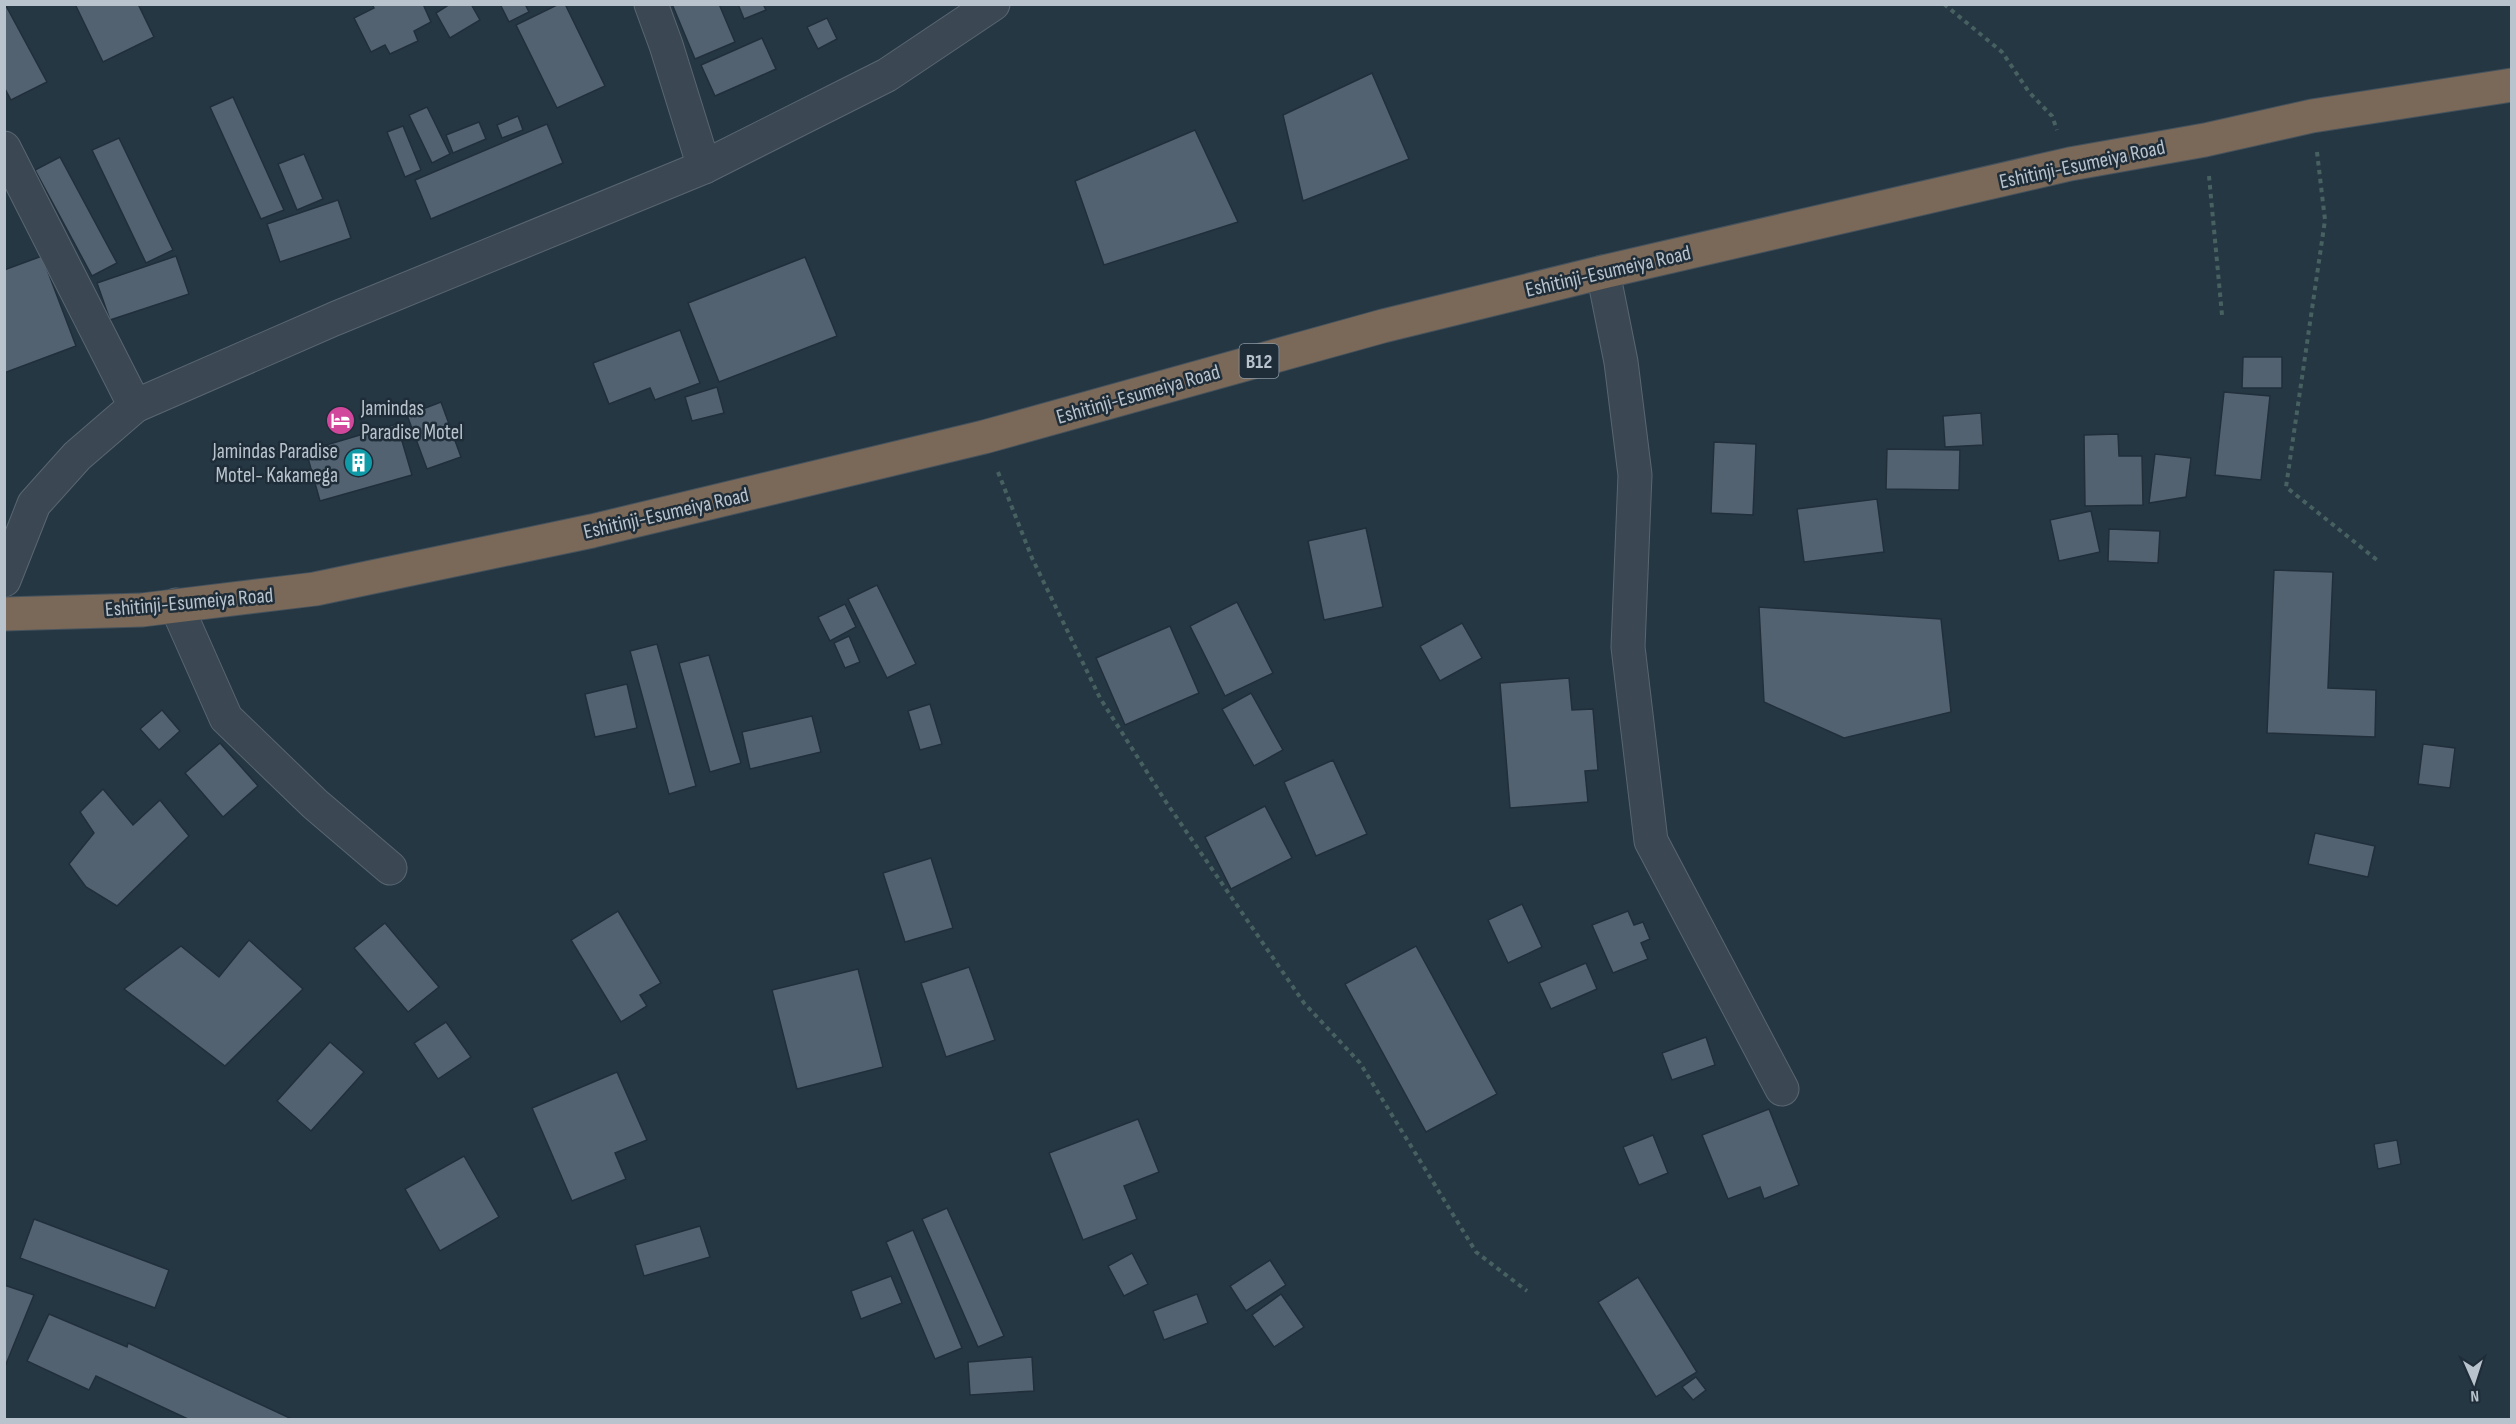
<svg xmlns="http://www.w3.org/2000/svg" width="2516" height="1424" font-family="'Sofia Sans Condensed',sans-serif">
  <rect width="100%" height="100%" fill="#263744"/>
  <g fill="#526271" stroke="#212f3b" stroke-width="1.5">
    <path d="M5,4L47,82L11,100L4,87Z"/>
    <path d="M75,4H138L154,37L103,62Z"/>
    <path d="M372,4H423L431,22L414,31L418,41L390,54L385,45L371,52L354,18L374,8Z"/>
    <path d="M450,4H471L480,20L450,38L436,13Z"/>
    <path d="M500,4H525L529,12L509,22Z"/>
    <path d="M559,4H565L605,86L557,108L516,25Z"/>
    <path d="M672,4H719L735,42L695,59Z"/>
    <path d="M738,4H763L766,10L744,19Z"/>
    <path d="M827,18L837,39L818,49L807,27Z"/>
    <path d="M762,38L776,69L715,96L701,65Z"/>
    <path d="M1372,73L1409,159L1303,201L1283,115Z"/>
    <path d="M233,97L284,210L261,219L210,107Z"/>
    <path d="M427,107L450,154L432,163L409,115Z"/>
    <path d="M518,116L523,130L502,138L497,125Z"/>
    <path d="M479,122L486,139L453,153L446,135Z"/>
    <path d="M547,124L563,163L431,219L415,180Z"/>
    <path d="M403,126L421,170L405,177L387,132Z"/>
    <path d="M1195,130L1238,222L1104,265L1075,181Z"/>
    <path d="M119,138L173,250L146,263L92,150Z"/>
    <path d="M304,154L323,199L297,210L278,164Z"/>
    <path d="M60,157L117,263L92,276L35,170Z"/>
    <path d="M338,200L351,238L280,262L267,224Z"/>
    <path d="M42,256L76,346L4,373V270Z"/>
    <path d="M176,256L189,294L110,320L97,283Z"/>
    <path d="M805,257L837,336L719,382L688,303Z"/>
    <path d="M680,330L700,383L655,400L650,388L609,404L593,363Z"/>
    <path d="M2243,357H2282V388H2242Z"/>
    <path d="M717,387L724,413L692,421L685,397Z"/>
    <path d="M2224,392L2270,396L2261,480L2215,475Z"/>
    <path d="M441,402L461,457L427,469L407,415Z"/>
    <path d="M1981,413L1983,445L1945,447L1943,416Z"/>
    <path d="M397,424L412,475L320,501L306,451Z"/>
    <path d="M2118,434L2119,456H2142L2143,505L2085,506L2084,435Z"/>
    <path d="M1714,442L1756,444L1753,515L1711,513Z"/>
    <path d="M1887,449L1960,450L1959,490L1886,489Z"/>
    <path d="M2155,454L2191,458L2186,497L2149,503Z"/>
    <path d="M1877,499L1884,552L1804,562L1797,509Z"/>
    <path d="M2091,511L2100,552L2059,561L2050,520Z"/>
    <path d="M1366,528L1383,607L1324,620L1308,541Z"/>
    <path d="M2109,529L2160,531L2158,563L2108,561Z"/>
    <path d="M2274,570L2333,572L2328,688L2376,690L2375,737L2267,733Z"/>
    <path d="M877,585L916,664L887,678L848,599Z"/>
    <path d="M1237,602L1273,673L1225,696L1190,626Z"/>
    <path d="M845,604L856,627L830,641L818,617Z"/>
    <path d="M1759,607L1941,619L1951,712L1844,738L1764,702Z"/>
    <path d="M1462,623L1482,658L1440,681L1420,646Z"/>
    <path d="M1170,626L1199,693L1125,725L1096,658Z"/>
    <path d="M849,636L860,662L845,668L834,643Z"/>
    <path d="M657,644L696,786L669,794L630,651Z"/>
    <path d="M709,655L741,763L710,772L679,663Z"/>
    <path d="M1569,678L1572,710L1593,709L1598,770L1585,771L1588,802L1510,808L1500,683Z"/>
    <path d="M627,684L637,728L595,737L585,694Z"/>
    <path d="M1251,693L1283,750L1254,766L1222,709Z"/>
    <path d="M930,704L942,744L920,750L908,711Z"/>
    <path d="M162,710L180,731L159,750L140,729Z"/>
    <path d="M812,716L821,752L750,769L742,732Z"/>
    <path d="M220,743L258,786L223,817L185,773Z"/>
    <path d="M2423,744L2455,748L2450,788L2418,784Z"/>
    <path d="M1333,760L1367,834L1316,856L1284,782Z"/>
    <path d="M103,789L133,825L160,800L189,836L117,906L86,887L69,864L94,833L80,812Z"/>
    <path d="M1265,806L1292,858L1231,889L1205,837Z"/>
    <path d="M2315,833L2375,846L2368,877L2308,864Z"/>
    <path d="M931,858L953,928L905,942L883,873Z"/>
    <path d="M1522,904L1542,947L1508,963L1488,920Z"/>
    <path d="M618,911L661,983L640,995L647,1006L621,1022L571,940Z"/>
    <path d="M1628,911L1634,925L1643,922L1650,939L1641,943L1648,959L1613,973L1592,925Z"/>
    <path d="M385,923L439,987L408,1012L354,948Z"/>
    <path d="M249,940L303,989L225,1066L124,989L181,946L219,977Z"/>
    <path d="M1416,946L1497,1094L1426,1132L1345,984Z"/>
    <path d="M1586,963L1597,989L1551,1009L1539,983Z"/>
    <path d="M969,967L995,1040L946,1057L921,983Z"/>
    <path d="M858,969L883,1067L797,1089L772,990Z"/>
    <path d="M446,1022L471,1057L438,1079L414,1043Z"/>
    <path d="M1706,1037L1715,1065L1672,1080L1662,1053Z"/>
    <path d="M330,1042L364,1072L311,1131L277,1101Z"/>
    <path d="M617,1072L647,1140L615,1153L626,1179L572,1201L532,1108Z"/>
    <path d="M1769,1109L1799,1185L1764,1199L1760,1187L1728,1199L1702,1135Z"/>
    <path d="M1138,1119L1159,1172L1124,1186L1137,1219L1083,1240L1049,1153Z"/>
    <path d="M1653,1135L1668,1173L1639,1185L1623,1147Z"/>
    <path d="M2397,1140L2401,1164L2378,1169L2374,1144Z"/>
    <path d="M464,1156L499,1217L440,1251L405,1189Z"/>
    <path d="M947,1208L1004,1336L978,1347L922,1219Z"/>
    <path d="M34,1219L169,1270L155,1308L20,1258Z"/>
    <path d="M700,1226L710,1257L644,1276L635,1245Z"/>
    <path d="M913,1230L962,1348L935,1359L886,1242Z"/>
    <path d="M1132,1253L1148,1284L1124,1296L1108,1266Z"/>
    <path d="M1270,1260L1286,1285L1246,1311L1230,1286Z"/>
    <path d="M891,1276L902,1303L861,1319L851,1291Z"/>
    <path d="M1638,1277L1697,1372L1656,1397L1598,1302Z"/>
    <path d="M4,1285L34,1295L4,1369Z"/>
    <path d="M1197,1294L1208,1323L1164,1340L1153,1311Z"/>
    <path d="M1281,1294L1304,1327L1274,1347L1252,1315Z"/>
    <path d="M49,1314L127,1347L128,1343L294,1420H190L96,1376L89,1390L27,1361Z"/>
    <path d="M1032,1357L1034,1391L970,1395L968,1362Z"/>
    <path d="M1696,1377L1706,1390L1693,1400L1682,1387Z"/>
  </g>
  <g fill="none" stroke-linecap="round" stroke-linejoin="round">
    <defs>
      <g id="minor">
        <path d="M651,4L666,45L704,167"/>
        <path d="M4,148L135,406"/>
        <path d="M1603,272L1621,362L1635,475L1628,647L1651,841L1782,1089"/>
        <path d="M4,580L34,504L77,456L135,406L334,319L704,167L887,75L993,4"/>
        <path d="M176,605L226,718L315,804L390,868"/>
      </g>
      <path id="highway" d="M4,614L142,610L315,589L592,531L984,437L1383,326L1603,272L2070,164L2205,140L2312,116L2512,85"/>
    </defs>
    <use href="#minor" stroke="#596671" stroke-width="35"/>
    <use href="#highway" stroke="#45535e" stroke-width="35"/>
    <g stroke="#476161" stroke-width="4" stroke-dasharray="4.5 4.5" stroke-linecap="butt">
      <path d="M1944,4L2002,52L2029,92L2052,116L2057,130"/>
      <path d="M2317,152L2325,220L2286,487L2377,560"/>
      <path d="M2209,176L2222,315"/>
      <path d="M998,472L1032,558L1100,698L1166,802L1304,1003L1360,1063L1476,1252L1527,1291"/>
    </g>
    <use href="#minor" stroke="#3b4854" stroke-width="33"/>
    <use href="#highway" stroke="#7a6858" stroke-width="33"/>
  </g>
  <defs>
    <symbol id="hotel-disc" viewBox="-11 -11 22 22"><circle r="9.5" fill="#d1479c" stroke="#1f2d39"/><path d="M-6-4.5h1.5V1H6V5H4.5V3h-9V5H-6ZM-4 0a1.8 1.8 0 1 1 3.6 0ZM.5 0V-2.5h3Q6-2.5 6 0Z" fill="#fff"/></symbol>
    <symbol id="building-disc" viewBox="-11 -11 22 22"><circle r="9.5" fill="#0f9aa8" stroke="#1f2d39"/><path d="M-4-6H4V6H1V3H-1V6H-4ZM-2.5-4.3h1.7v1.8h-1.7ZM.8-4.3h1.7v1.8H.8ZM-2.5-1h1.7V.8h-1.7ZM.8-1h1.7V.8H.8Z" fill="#fff"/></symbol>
  </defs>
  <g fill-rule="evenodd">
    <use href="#hotel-disc" x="324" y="404" width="33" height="33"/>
    <use href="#building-disc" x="342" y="446" width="33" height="33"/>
  </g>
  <g text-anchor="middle" stroke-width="5" stroke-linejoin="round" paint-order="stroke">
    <rect fill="#1f2d39" stroke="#8a96a1" stroke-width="1.5" x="1239.5" y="344" width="39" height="34" rx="4.5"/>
    <g font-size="20" font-weight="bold" fill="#b8c3cd">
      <text x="1259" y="368">B12</text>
    </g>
    <g font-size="21" fill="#b8c3cd" stroke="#1f2d39">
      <text transform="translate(2082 164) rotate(-12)" y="7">Eshitinji-Esumeiya Road</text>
      <text transform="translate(1608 271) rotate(-13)" y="7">Eshitinji-Esumeiya Road</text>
      <text transform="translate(1138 394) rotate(-16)" y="7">Eshitinji-Esumeiya Road</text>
      <text transform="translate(666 513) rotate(-13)" y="7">Eshitinji-Esumeiya Road</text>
      <text transform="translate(189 602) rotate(-5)" y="7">Eshitinji-Esumeiya Road</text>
    </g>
    <g font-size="21" fill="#b8c3cd" stroke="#1f2d39" text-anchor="start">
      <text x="361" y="415">Jamindas<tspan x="361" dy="24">Paradise Motel</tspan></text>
      <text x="338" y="458" text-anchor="end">Jamindas Paradise<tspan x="338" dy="24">Motel- Kakamega</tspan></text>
    </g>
  </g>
  <rect width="2516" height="1424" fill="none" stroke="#b8c3cd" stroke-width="12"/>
  <g transform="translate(2474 1382) rotate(177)" stroke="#1f2d39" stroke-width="4.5" paint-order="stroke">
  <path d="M0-4.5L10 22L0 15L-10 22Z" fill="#b8c3cd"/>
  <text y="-9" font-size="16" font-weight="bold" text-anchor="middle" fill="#b8c3cd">N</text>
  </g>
</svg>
